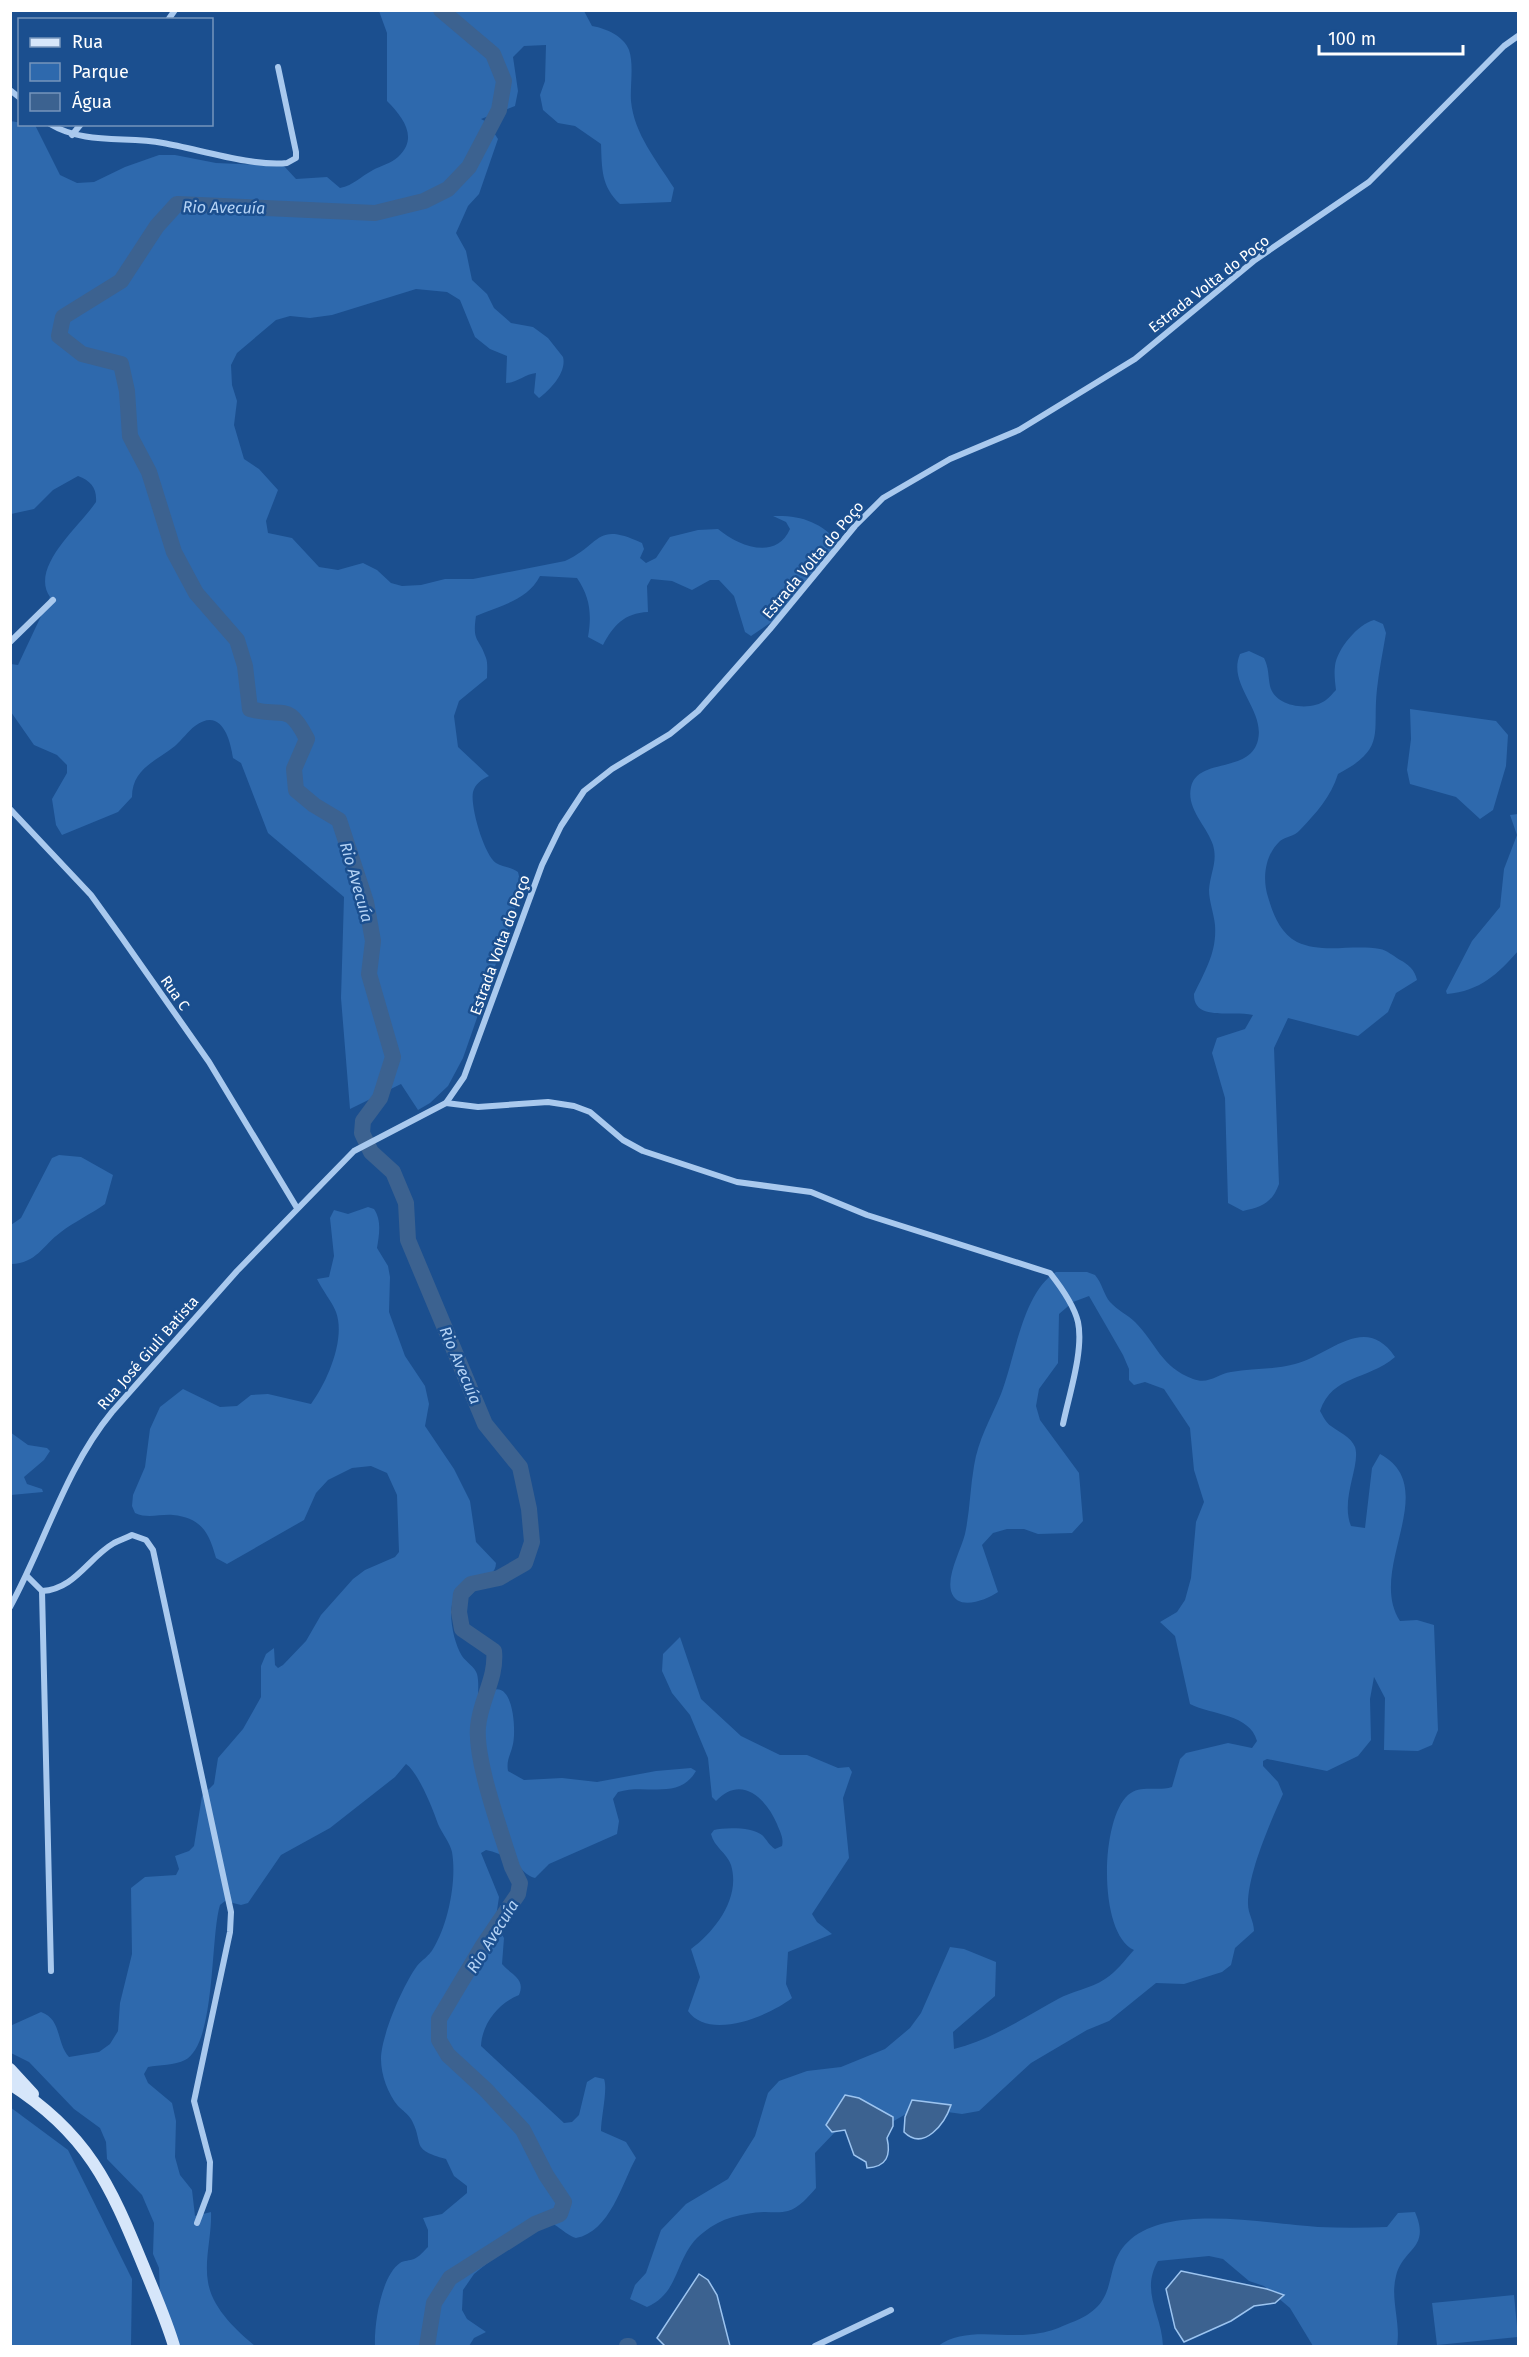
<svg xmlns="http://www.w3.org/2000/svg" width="1529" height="2357" font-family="'Fira Sans',sans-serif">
  <rect width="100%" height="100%" fill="#1b4f8f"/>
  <g fill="#2e69ad">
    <path d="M379,11H584L592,26C605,28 624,36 629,50C634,64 630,86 631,101C634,134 657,161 674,188L671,202L620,204C601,186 602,169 601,144L575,126L558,123L543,110L540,95L545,81L546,45L524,46L513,57L518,91L515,106L481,119L487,122L498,139L479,194L468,206L456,233L466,251L472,280L487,294L494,308L511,323L533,327L548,338L563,357C567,372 550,390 539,398L534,393L536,373C525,374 517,383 506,383L507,356L490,349L475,337L460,300L447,292L416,289L332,315L310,318L290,316L276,320L237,353L231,365L232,385L237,401L234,425L244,459L259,469L278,490L266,521L268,533L292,538L319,567L338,570L363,563L377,570L391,583L402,586L421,585L445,579H473L565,561C602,544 595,521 642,543L644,549L640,558L646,563L656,558L670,537L698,530L718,529C738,546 776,561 790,529L786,522L773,516C801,515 821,522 839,543L773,621L751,636L745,632L734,596L719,580H710L692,590L672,581L651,579L647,586L648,612C624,613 613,626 603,645L588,637C592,614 590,597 577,578L540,576C527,601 501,605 476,616C472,643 479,637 486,658C488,663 487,672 487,678L459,701L454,716L458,747L489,776C482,779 475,784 473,792C470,806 484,855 496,863C503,867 511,867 518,872L522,889L463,1058L448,1086L430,1103L418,1110L401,1084L350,1109L341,998L344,897L268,833L241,763L233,758C230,738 221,707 195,726C188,731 182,740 175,746C156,761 132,769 132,797L118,812L62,835L56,825L52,799L67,773V765L57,755L34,745L11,712V664L18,665L50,597C29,567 81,525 96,502C97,488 91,481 78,476L53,490L34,509L11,514L10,121L35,125L60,175L77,183L94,182L125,167L159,155H175L216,163L284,166L296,179L327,177L340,188C354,185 360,177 373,170C380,166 392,163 398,157C419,138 403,117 387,101V33Z"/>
    <path d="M1374,620L1383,624L1386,633C1383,651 1379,670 1377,689C1372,734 1387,748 1338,774C1331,797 1316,813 1300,830C1294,837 1286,836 1280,841C1265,855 1262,878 1268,897C1273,914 1280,933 1297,942C1322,954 1353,944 1380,949C1386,950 1394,956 1400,960C1408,964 1415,970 1417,980L1396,993L1388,1012L1358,1036L1288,1018L1274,1048L1279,1184C1272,1203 1262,1207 1243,1211L1228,1203L1225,1098L1212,1053L1217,1038L1245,1029L1253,1015C1233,1010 1193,1022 1194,994C1205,971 1217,952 1215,925C1214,914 1209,901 1209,890C1210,873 1218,862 1213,845C1207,826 1186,809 1191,787C1198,757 1250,774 1258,740C1265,709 1227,685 1240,654L1249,651L1264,658C1269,668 1268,676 1270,686C1275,707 1310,712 1326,700C1329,698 1333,693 1336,690C1335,682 1334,673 1335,666C1337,649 1358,624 1374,620Z"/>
    <path d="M1410,709L1496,721L1508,735L1506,766L1493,810L1480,819L1456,797L1410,784L1407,770L1411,739Z"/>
    <path d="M1518,814V951C1498,974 1480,991 1447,994L1446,991L1472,941L1500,907L1504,869L1517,835L1510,815Z"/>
    <path d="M59,1155L81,1157L113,1175L105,1204C91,1214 74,1222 61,1232C42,1246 37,1263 11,1264V1225L21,1218L52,1158Z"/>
    <path d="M368,1207L374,1209C382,1221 379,1235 377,1248L388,1266L390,1277L389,1312L405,1356L425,1386L429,1404L425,1426L454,1469L470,1501L476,1542L496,1563C496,1583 460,1582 453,1601C448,1616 454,1643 462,1656C466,1662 475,1667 477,1674C479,1681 478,1691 478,1698L481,1699C484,1696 489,1692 493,1690C514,1683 516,1731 513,1744C511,1754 506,1760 508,1771L524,1780L562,1778L597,1782L656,1771L691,1768L696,1771C679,1801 645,1783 618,1792L613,1799L619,1821L617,1834L549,1864L535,1878C526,1876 522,1868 514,1863C506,1856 496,1852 486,1850L481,1853L499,1897L495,1924L504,1938L502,1964C511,1975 526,1978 519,1995C499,2003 482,2023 481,2046L564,2123L572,2122L579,2115L587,2082L595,2077L604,2079C608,2089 601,2117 601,2131L626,2142L636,2158C622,2183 610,2232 576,2238C562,2234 553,2217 538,2222L474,2274L463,2290L462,2310L467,2319L486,2332L474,2338L469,2346H375C374,2325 381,2276 400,2263C404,2260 410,2261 414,2259C419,2257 424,2251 428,2247V2230L423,2218L442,2214L467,2193V2186L454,2176L446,2159C409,2149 425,2144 411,2119C408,2114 402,2110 398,2106C388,2094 381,2075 381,2059C381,2036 403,1985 417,1966C422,1960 429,1956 433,1949C448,1925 457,1881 452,1852C450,1843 442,1833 438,1824C433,1809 418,1772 406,1764L395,1777L330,1828L281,1855L248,1903L241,1905L225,1901L220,1905C210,1938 216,2044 185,2060C175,2065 159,2065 148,2067L144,2074L148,2083L172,2103L176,2121L175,2157L180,2175L192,2190L195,2216L211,2212C212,2235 204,2260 208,2282C212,2308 236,2330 255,2346H174L161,2319L159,2268L153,2254L154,2223L142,2195L107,2159L106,2142L100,2128L74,2109L29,2062L11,2053L10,2026L41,2012C62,2019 56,2043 69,2057L99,2052L110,2044L118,2031L120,2003L132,1954L131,1888L145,1877L176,1875L179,1869L175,1856L189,1851L194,1846L202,1796L214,1784L218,1758L243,1729L261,1697V1666L266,1654L274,1648L275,1665L278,1668L283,1665L306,1641L321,1615L353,1579L365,1570L395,1557L399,1552L397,1495L387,1473L371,1466L352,1468L328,1480L316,1493L304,1520L227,1564L216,1558C209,1533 202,1518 173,1515C159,1514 148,1519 135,1513L132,1506L133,1495L145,1467L150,1429L160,1407L183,1389L220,1407L237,1406L251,1395L268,1394L311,1404C327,1382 346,1339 336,1312C331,1300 322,1290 317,1279L329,1277L334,1256L330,1218L334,1210L348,1214Z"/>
    <path d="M1056,1272H1087L1095,1275C1102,1283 1104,1295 1110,1302C1117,1310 1128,1315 1135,1322C1156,1343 1161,1367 1193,1379C1209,1385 1217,1374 1231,1372C1253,1368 1273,1370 1295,1364C1329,1356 1365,1312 1395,1357C1367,1381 1333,1374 1320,1411C1323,1416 1326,1423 1331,1426C1339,1432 1351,1437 1355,1447C1361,1465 1340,1499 1351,1526L1365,1528L1372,1468L1380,1454C1443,1488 1366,1569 1400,1621L1417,1620L1434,1625L1438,1730L1432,1745L1418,1751L1384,1750L1385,1698L1374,1677L1370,1699L1371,1740L1358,1756L1327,1771L1267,1759L1263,1761V1766L1278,1782L1283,1794C1270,1823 1248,1873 1248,1904C1248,1914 1254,1921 1254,1931L1235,1948L1231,1965L1222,1972L1184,1984L1156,1983L1109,2021L1087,2030L1031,2063L979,2111L962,2114L933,2110H913L885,2126L837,2130L815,2153L816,2188C809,2196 799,2208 788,2211C781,2213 772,2212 765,2212C743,2213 721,2218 704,2232C674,2254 682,2292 647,2307L630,2299L635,2285L646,2273L661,2230L686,2204L728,2179L755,2136L768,2093L779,2081L807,2071L841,2067L885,2049L910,2028L921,2013L950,1947L964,1949L996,1962L995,1996L953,2032L954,2049C991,2040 1025,2017 1058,1999C1072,1991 1090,1989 1105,1979C1117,1971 1124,1961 1134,1950C1098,1934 1100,1820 1128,1795C1141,1784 1157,1792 1172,1787L1180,1759L1186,1753L1228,1743L1252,1748L1257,1741C1250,1714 1212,1715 1190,1704L1175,1636L1160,1622L1177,1612L1185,1600L1191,1578L1196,1522L1204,1502L1194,1470L1190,1428L1164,1389L1145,1382L1134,1385L1129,1380V1369L1123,1355L1089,1296L1073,1302L1059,1314L1058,1363L1039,1389L1036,1406L1040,1420L1079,1473L1083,1521L1072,1533L1038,1534L1024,1529H1007L993,1533L982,1545L998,1592C986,1600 957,1612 951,1591C947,1574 961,1550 965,1534C970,1511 970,1489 974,1466C978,1440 991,1418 1001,1394C1015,1359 1022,1293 1056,1272Z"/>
    <path d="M10,1432L28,1445L47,1448L50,1451L44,1460L24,1477L27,1484L42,1489L43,1492L11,1495Z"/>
    <path d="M680,1637L701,1699L741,1736L780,1755H807L838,1768L849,1767L852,1772L843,1798L849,1858L812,1914L817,1922L832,1934L788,1952L786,1984L792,1998C769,2016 709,2041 688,2011L700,1977L691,1949C715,1931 741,1898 731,1865C727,1853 714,1847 711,1834L714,1830C725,1827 753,1827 762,1835C767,1840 769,1845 775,1849L782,1846C784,1838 780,1832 777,1824C766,1798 741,1774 716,1801L712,1797L708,1758L690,1715L672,1693L662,1671L663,1654Z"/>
    <path d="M10,2107L68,2150L132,2279L131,2346H11Z"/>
    <path d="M1415,2212C1431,2249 1403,2248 1396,2276C1390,2299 1401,2323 1397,2346H1313L1290,2308L1264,2286L1249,2281L1223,2259L1209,2256L1158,2261C1140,2292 1162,2314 1163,2346H938C966,2325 1007,2340 1040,2333C1049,2332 1061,2327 1070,2323C1126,2303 1098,2267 1131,2239C1173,2204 1267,2224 1318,2227C1341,2228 1364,2228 1387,2227L1398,2213Z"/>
    <path d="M1514,2295L1518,2337L1437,2345L1432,2303Z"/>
  </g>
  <g fill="#3c6290" stroke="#9cc4f0" stroke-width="1.5">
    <path d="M845,2095L859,2098L893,2117V2126L887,2138C891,2155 887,2167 867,2168L866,2162L854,2155L845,2130L832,2132L826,2125Z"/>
    <path d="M912,2100L951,2105C945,2123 924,2152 904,2132L905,2117Z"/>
    <path d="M1181,2271L1267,2289L1284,2295L1275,2303L1254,2306L1231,2321L1184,2342L1175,2328L1166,2289Z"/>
    <path d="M699,2274L708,2280L717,2295L730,2346H665L657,2338Z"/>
  </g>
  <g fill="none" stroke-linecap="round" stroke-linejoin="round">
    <g stroke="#3c6290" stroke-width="16">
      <path d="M427,2346L434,2303L450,2278L535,2224L560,2214L564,2202L546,2175L523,2130L486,2090L448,2055L439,2040V2019L482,1947L518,1894L520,1883L512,1867C501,1832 475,1761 478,1727C480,1700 497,1678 494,1651L462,1629L459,1612L461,1594L471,1584L499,1578L525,1563L532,1542L529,1509L520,1467L485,1424L408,1240L406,1203L393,1172L371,1152L362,1133L363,1121L380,1098L393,1057L369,974L373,941L366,902L339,820L314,805L296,790L294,769L307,739C287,700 284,719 250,709L245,666L237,640L196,593L174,552L149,472L130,436L127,391L121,364L82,354L59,336L63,317L121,281L157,226L177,204L375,213L424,201L448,189L469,167L499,110L504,81L493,54L441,10"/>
      <path d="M627,2346H629"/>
    </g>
    <g stroke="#a9c9ee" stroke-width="6">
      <path d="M168,20L175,10"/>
      <path d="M10,90L20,98"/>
      <path d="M50,124C85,145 125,136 163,143C198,149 253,167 287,163L296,158V152L278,67"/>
      <path d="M72,135L81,124"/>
      <path d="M10,642L53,600"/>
      <path d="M10,809L91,895L122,938L209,1062L297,1208"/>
      <path d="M446,1103L478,1107L548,1102L574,1106L590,1112L623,1140L643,1151L737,1182L811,1192L867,1215L1050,1273C1061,1287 1074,1305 1078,1322C1084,1350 1069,1395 1063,1424"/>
      <path d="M27,1576L42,1591L51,1971"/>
      <path d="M42,1591C75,1589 88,1558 114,1543C120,1540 126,1538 132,1535L146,1540L153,1550L231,1912L230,1932L194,2101L210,2162L209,2191L197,2223"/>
      <path d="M10,1607C45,1543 65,1469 112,1412L237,1271L354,1151L446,1103L464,1077L542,865L561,826L584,791L612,769L670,734L698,711L770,629L855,526L883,498L950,459L1019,430L1135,359L1255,260L1369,182L1504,46L1518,36"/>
      <path d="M815,2346L891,2310"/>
    </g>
    <g stroke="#d6e6fa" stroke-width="12">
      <path d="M10,2069L33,2094"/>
      <path d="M10,2084C87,2133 110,2184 143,2265C154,2292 166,2319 174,2346"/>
    </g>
  </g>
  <g text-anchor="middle" stroke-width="5" stroke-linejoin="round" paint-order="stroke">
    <g font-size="15" fill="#fff" stroke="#1b4f8f">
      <text transform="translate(1209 284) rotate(-38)" y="5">Estrada Volta do Poço</text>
      <text transform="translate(813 560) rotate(-50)" y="5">Estrada Volta do Poço</text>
      <text transform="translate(500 945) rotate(-70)" y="5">Estrada Volta do Poço</text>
      <text transform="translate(175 993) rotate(55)" y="5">Rua C</text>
      <text transform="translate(148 1353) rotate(-49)" y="5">Rua José Giuli Batista</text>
    </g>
    <g font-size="16" font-style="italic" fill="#b5d3f5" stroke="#1b4f8f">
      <text transform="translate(224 207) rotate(1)" y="6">Rio Avecuía</text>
      <text transform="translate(357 882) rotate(74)" y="6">Rio Avecuía</text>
      <text transform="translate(461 1365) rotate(67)" y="6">Rio Avecuía</text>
      <text transform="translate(492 1936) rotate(-58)" y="6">Rio Avecuía</text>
    </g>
  </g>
  <rect width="1529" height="2357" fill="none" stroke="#ffffff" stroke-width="24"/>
  <rect x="18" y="18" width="195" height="108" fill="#1b4f8f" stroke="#7695bc" stroke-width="1.5"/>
  <rect x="30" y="38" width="30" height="9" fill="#d6e6fa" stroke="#7695bc" stroke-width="1.5"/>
  <text x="72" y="48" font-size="18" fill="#ffffff">Rua</text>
  <rect x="30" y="63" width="30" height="18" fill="#2e69ad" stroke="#7695bc" stroke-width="1.5"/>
  <text x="72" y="78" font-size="18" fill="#ffffff">Parque</text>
  <rect x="30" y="93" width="30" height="18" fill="#3c6290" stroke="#7695bc" stroke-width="1.5"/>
  <text x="72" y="108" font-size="18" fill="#ffffff">Água</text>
  <path d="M1319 45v9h144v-9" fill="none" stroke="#ffffff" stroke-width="3"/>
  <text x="1328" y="45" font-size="18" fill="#ffffff" stroke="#1b4f8f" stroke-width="4.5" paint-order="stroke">100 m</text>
</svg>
